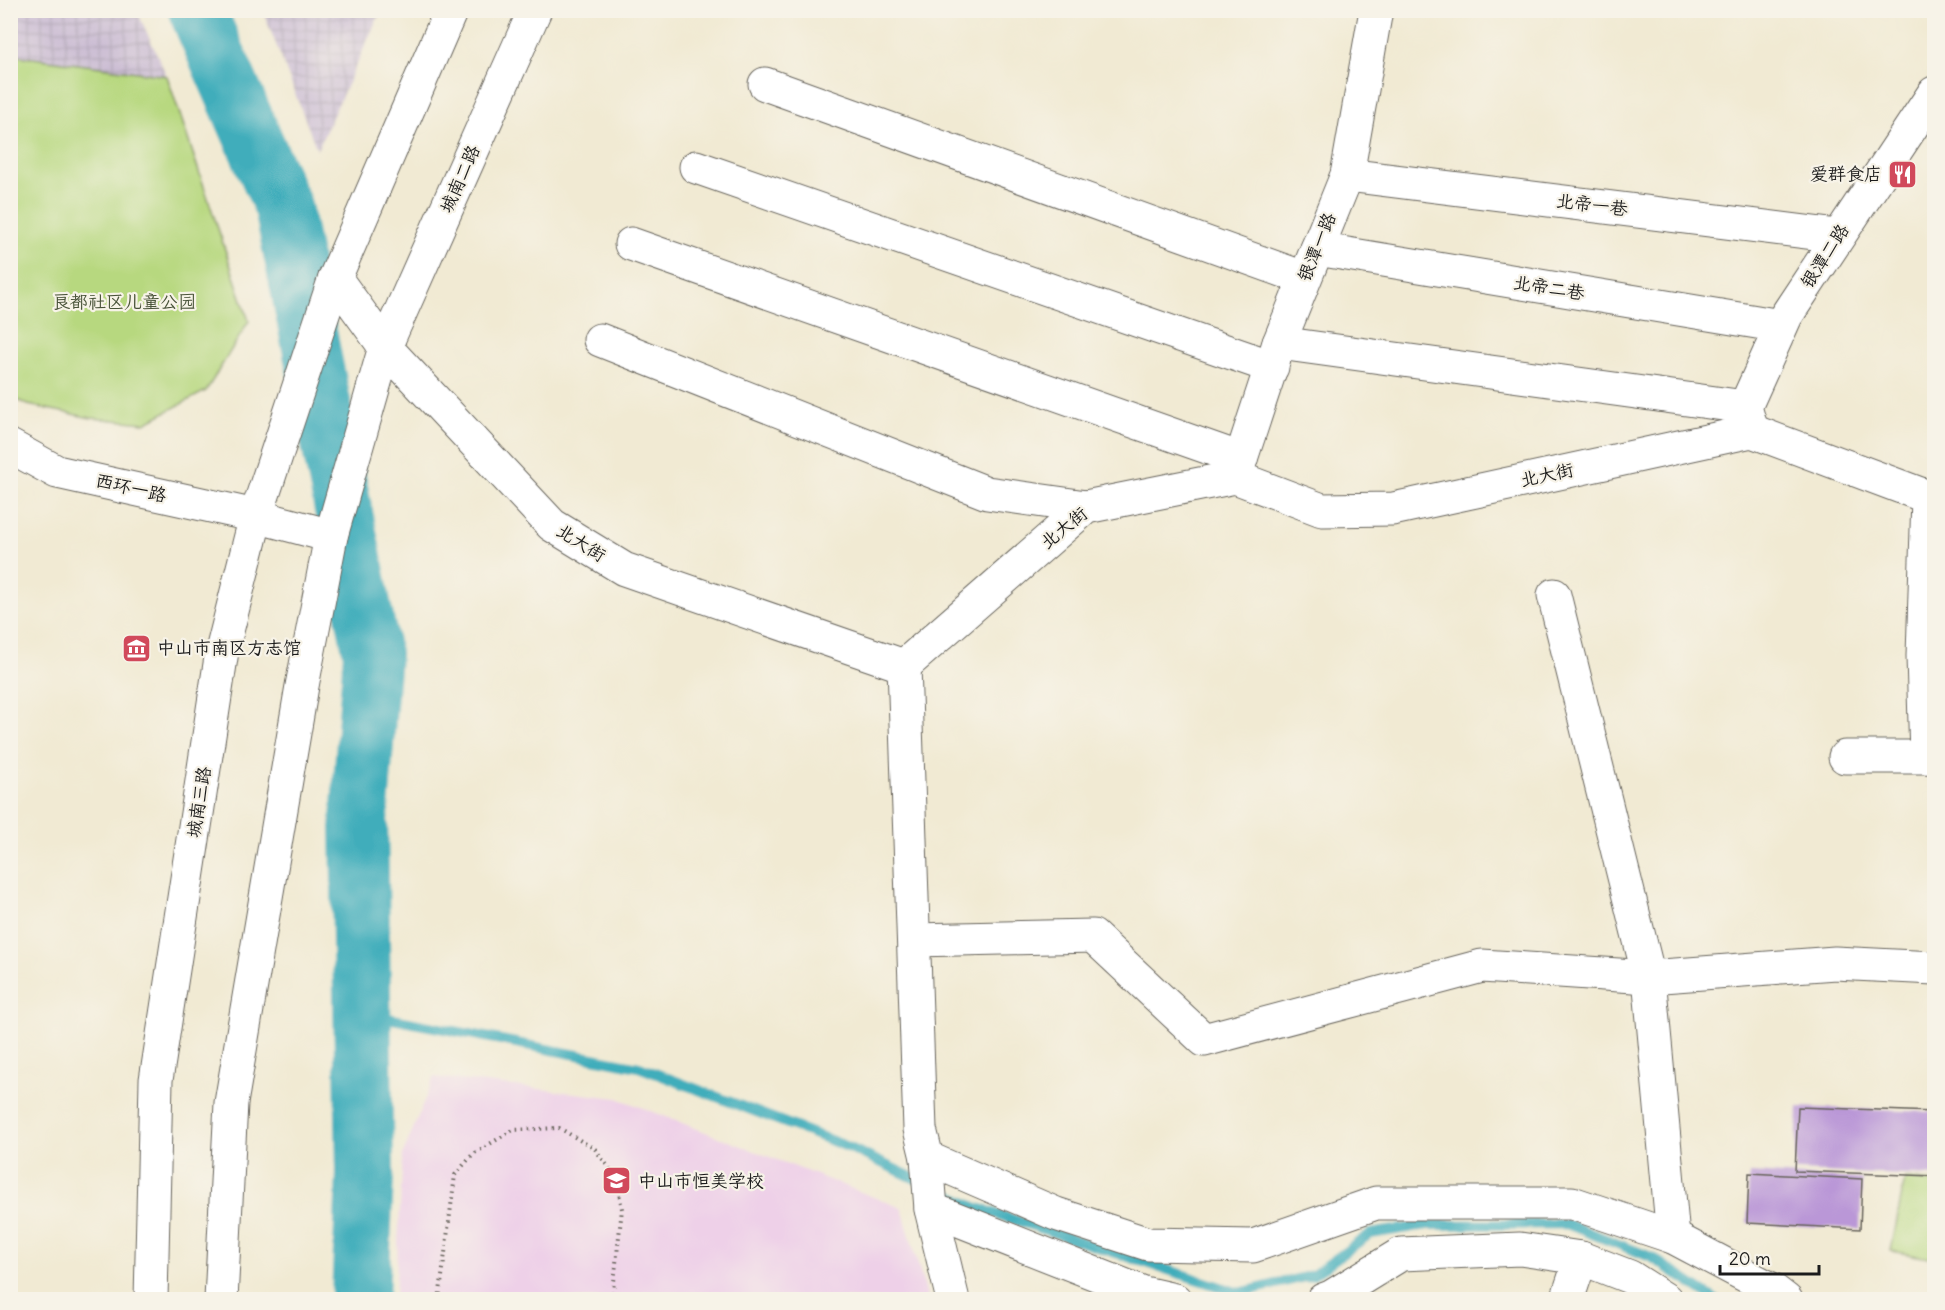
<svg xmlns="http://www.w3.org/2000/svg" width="1945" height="1310" font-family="Delius,'LXGW WenKai TC',sans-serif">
  <defs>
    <pattern id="industrial-grid" width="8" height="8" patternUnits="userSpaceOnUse" patternTransform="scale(1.5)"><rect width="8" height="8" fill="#ccbed4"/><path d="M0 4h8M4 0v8" fill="none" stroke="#afa3b5"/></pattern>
  </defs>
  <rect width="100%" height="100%" fill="#f7f3e8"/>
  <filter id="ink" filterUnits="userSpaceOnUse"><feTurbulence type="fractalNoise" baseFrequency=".0167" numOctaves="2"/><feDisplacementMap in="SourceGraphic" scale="12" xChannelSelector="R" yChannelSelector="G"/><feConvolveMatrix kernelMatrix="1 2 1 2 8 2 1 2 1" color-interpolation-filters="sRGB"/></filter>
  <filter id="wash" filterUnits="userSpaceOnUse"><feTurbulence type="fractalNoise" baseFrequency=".008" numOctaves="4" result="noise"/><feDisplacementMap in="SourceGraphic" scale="24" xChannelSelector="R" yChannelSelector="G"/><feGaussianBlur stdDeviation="1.35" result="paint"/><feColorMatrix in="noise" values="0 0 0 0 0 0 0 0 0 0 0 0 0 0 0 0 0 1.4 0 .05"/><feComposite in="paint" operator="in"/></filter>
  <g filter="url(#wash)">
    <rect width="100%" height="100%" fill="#f1ead3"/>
    <path fill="#eed0e8" d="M434,1077L617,1098L902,1208L928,1299H395L403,1154Z"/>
    <g fill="url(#industrial-grid)">
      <path d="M11,10L137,11L167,76L11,55Z"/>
      <path d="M263,11H381L317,150Z"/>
    </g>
    <g fill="#b7d87f" stroke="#6a7a4e" stroke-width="1.5">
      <path d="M11,55L167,76L249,321L206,391L145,423L91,418L28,405L11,397Z"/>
      <path d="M1905,1178L1934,1183V1259L1891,1251Z"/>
    </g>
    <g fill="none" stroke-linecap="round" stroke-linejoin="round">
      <path stroke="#3fadbb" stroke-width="10" d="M362,1013L639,1067L848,1147L975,1207L1239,1293L1313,1275L1370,1234L1427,1225L1567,1224L1651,1257L1716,1300"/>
      <path stroke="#3fadbb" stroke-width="58" d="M197,10L283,207L372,654L359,820L365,1174L360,1300"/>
    </g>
    <g id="blocks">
      <g fill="#ba97d7">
        <path d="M1798,1107L1934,1112V1176L1795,1171Z"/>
        <path d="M1749,1173L1862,1179L1860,1229L1747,1223Z"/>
      </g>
    </g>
  </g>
  <g filter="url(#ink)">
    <use href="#blocks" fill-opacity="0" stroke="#67645c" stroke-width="1.5"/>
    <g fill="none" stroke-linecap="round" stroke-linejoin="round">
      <defs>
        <g id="minor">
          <path d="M765,84L1304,278"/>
          <path d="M696,167L1272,367"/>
          <path d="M1347,175L1838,236"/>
          <path d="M631,244L1241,459"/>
          <path d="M1317,249L1781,326"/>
          <path d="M335,278L385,347L552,525L624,569L904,666L1086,507L1235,477L1322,510L1393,509L1752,431L1928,497H1934"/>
          <path d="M600,340L987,493L1086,507"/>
          <path d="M1279,343L1745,407"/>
          <path d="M1751,427L1745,407L1786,316L1934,93"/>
          <path d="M10,446L57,472L256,516L331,536"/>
          <path d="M1235,477L1279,343L1347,175L1376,10"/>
          <path d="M1554,595L1649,977L1673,1237"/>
          <path d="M904,666L920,1129L927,1158L931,1209L953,1300"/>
          <path d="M1845,757H1934"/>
          <path d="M1926,757L1923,656L1928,497"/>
          <path d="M914,940L1093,936L1204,1040L1482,966L1649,977L1835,963L1934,968"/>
          <path d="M927,1158L1056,1214L1148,1244L1253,1246L1376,1203H1572L1673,1237L1773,1290L1786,1300"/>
          <path d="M931,1209L1144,1293L1175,1300"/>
          <path d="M1323,1300L1331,1297L1401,1254L1520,1249L1581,1258L1630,1277L1666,1300"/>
          <path d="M1567,1300L1581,1258"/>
        </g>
        <g id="major">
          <path d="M151,1300L156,1080L222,651L256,516L335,278L451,10"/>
          <path d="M221,1300L231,1103L302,686L331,536L385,347L535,10"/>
        </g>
      </defs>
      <use href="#minor" stroke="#67645c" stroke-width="35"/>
      <use href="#major" stroke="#67645c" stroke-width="35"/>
      <path stroke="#67645c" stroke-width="4" stroke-dasharray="1.5 4.5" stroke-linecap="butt" d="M439,1300L455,1175L473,1154L513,1130L559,1128L595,1149L616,1177L622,1209L612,1300"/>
      <use href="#minor" stroke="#fff" stroke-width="33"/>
      <use href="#major" stroke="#fff" stroke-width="33"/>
    </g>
  </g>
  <defs>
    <symbol id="restaurant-square" viewBox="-11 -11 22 22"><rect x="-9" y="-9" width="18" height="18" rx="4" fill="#d1495b" stroke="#f7f3e8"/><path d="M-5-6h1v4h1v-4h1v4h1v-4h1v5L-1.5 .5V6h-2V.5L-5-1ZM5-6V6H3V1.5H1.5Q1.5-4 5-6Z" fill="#fff"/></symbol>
    <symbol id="museum-square" viewBox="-11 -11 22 22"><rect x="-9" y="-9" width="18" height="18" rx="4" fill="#d1495b" stroke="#f7f3e8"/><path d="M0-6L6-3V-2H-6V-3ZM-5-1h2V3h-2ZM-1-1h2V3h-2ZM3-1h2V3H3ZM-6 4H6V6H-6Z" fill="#fff"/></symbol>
    <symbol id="school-square" viewBox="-11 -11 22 22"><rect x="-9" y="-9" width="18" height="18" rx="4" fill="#d1495b" stroke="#f7f3e8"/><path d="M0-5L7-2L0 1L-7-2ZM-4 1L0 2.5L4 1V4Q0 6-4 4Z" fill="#fff"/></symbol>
  </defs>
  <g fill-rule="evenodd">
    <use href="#restaurant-square" x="1886" y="158" width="33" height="33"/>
    <use href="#museum-square" x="120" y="632" width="33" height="33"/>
    <use href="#school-square" x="600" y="1164" width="33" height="33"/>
  </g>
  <g text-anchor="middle" stroke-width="4.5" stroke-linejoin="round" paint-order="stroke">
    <g font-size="18" fill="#1c1c1c" stroke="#f7f3e8" text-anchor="start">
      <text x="1882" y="180" text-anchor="end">爱群食店</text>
      <text x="157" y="654">中山市南区方志馆</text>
      <text x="638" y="1187">中山市恒美学校</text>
    </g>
    <g font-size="18" fill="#1c1c1c" stroke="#f7f3e8">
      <text transform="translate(460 179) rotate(-66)" y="6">城南二路</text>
      <text transform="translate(1592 205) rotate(7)" y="6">北帝一巷</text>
      <text transform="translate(1317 247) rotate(-68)" y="6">银潭一路</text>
      <text transform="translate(1825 256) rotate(-57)" y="6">银潭二路</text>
      <text transform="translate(1549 288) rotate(9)" y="6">北帝二巷</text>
      <text transform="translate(1547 475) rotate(-12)" y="6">北大街</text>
      <text transform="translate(131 488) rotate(13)" y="6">西环一路</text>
      <text transform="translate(1064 528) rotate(-39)" y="6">北大街</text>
      <text transform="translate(581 543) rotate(32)" y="6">北大街</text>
      <text transform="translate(199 802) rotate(-81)" y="6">城南三路</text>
    </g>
    <g font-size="18" fill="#4a543a" stroke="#f7f3e8">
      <text x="124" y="308">良都社区儿童公园</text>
    </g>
  </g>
  <rect width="1945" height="1310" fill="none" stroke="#f7f3e8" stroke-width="36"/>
  <path d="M1720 1265v9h99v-9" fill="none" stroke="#1c1c1c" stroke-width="3"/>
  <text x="1729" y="1265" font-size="18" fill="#1c1c1c" stroke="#f7f3e8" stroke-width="4.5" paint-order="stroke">20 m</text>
</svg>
